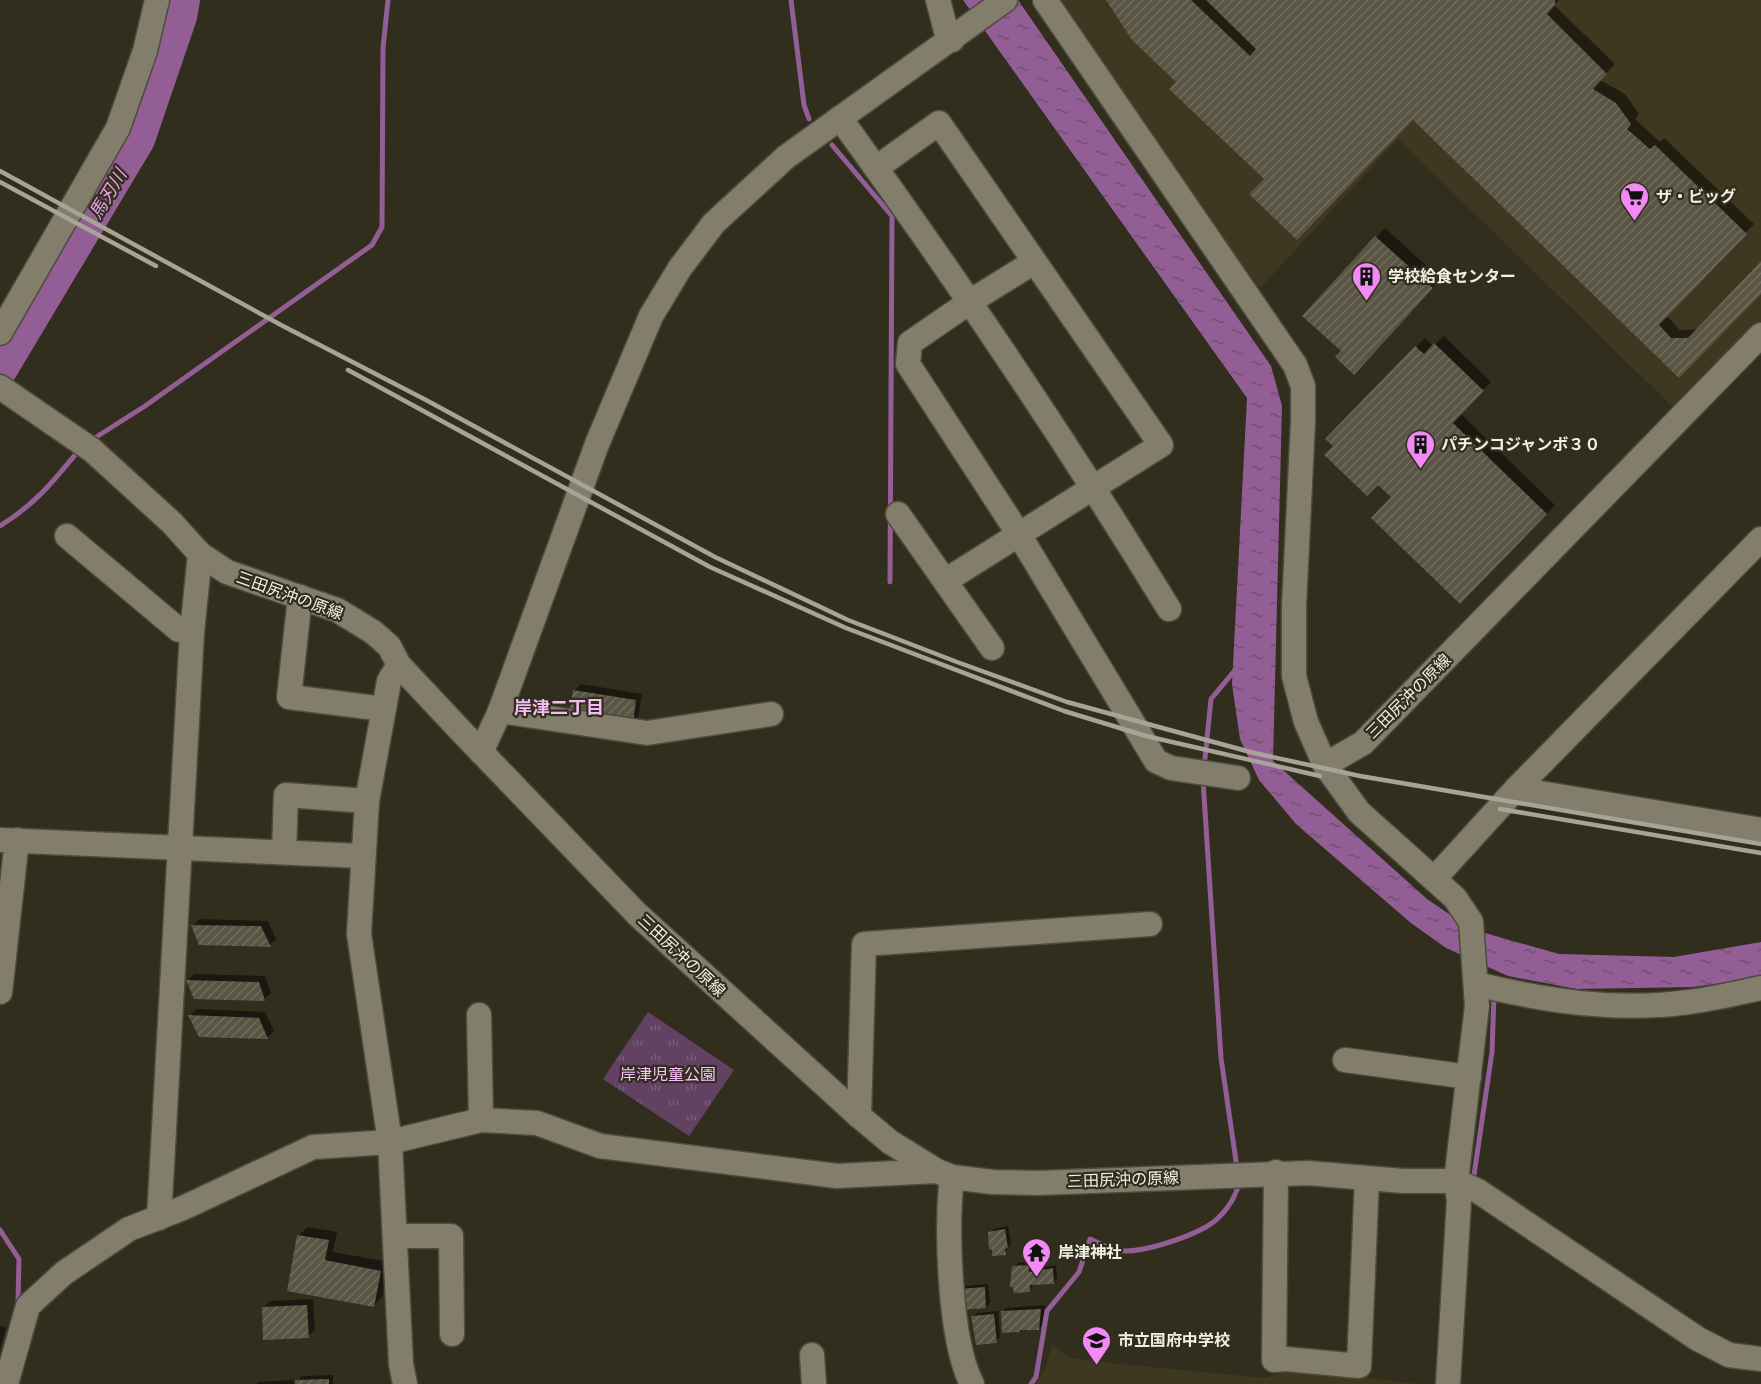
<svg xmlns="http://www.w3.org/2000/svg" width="1761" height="1384" font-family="Manrope,'Noto Sans JP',sans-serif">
  <defs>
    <pattern id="grass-tufts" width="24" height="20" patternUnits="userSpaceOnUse" patternTransform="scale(1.5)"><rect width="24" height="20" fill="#624163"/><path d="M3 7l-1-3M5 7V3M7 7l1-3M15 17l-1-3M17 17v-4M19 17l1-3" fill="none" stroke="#795d79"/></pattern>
    <pattern id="water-ripples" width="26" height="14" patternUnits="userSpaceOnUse" patternTransform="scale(1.5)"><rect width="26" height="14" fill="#935e95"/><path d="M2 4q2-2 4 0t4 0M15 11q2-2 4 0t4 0" fill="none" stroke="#6e536d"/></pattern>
    <pattern id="building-hatch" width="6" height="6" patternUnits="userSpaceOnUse" patternTransform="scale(1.5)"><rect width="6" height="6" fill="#595443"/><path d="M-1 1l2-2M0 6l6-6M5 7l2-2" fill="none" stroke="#716d5e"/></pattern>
  </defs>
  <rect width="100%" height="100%" fill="#322e1e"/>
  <g fill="#3e3821">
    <path d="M1045,0H1761V337L1683,417L1398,139L1251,298Z"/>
    <path d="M1052,1345L1070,1358L1119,1364L1265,1378L1295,1369L1418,1384H1035L1045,1369Z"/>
  </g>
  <path fill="url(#grass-tufts)" d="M648,1012L734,1070L689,1136L603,1079Z"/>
  <path fill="url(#water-ripples)" d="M963,0H1018L1271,366L1282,406L1273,761L1427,899L1471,929L1559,954L1674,957L1761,942V977L1693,987L1577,989L1508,976L1446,948L1411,923L1296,824L1259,780L1240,739L1232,684L1247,398Z"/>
  <g fill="#0007">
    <path d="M1108,0H1559L1554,5L1615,64L1600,80L1625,94L1639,114L1635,119L1660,142L1664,138L1754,224L1666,315L1680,330L1698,329L1761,263V292L1679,375L1413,118L1179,82Z"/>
    <path d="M1385,228L1441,279L1362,364L1343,351L1304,315Z"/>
    <path d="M1444,336L1491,382L1460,413L1555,505L1460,602L1393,497L1328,439L1425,338L1433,346Z"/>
    <path d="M581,684L642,694L638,717L632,724L574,691Z"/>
    <path d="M199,919L268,921L276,939L270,945L193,926Z"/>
    <path d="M194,974L265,976L271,993L265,999L195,998L188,980Z"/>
    <path d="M196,1009L265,1012L274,1031L268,1037L200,1035L190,1016Z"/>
    <path d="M1008,1226L1011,1243L1005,1254L990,1233L994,1229Z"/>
    <path d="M308,1227L337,1232L333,1252L389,1262L382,1297L373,1306L299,1235Z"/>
    <path d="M1032,1262L1033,1269L1056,1265L1057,1279L1053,1283H1034L1030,1290L1014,1267L1018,1263Z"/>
    <path d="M988,1284L990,1303L986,1307L961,1290L965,1286Z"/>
    <path d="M313,1299L315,1330L308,1336L263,1308L270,1301Z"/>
    <path d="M1045,1305L1043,1324L1039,1329L1021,1328L1019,1331L1002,1312L1006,1308Z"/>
    <path d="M998,1311L1000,1337L996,1341L973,1317L977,1313Z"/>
    <path d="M0,1326L6,1327L0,1350Z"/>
    <path d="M333,1375V1384H297L301,1376Z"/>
    <path d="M293,1380L294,1384H257L258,1382Z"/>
  </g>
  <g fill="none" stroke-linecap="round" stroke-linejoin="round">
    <g stroke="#935e95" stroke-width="5">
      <path d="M791,0L804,105L809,119"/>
      <path d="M832,145L892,216L890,582"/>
      <path d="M90,441L145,406L372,245L382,227L383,48L388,0"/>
      <path d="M0,526C37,503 53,481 80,449"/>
      <path d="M1204,768L1211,699L1236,669"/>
      <path d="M1203,780L1221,1058L1237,1168"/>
      <path d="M1473,1182L1492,1052L1494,995"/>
      <path d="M0,1230L19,1259L18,1301"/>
      <path d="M1031,1384L1036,1377L1047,1311L1079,1272L1090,1239C1098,1242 1107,1248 1116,1250C1138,1255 1186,1238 1206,1227C1222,1218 1235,1200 1239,1183"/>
    </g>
    <path stroke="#935e95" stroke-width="30" d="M0,374L140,140L182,17L185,0"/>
  </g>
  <g fill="url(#building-hatch)">
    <path d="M1106,0H1191L1250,56L1256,49L1206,0H1555V5L1547,14L1607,74L1593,89L1616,103L1631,124L1627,129L1650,149L1655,145L1747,234L1659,325L1671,338H1688L1761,261V294L1679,378L1413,120L1297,240L1249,194L1264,179L1169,89L1176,82L1132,40Z"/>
    <path d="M1375,236L1433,288L1354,375L1335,357L1341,351L1302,316Z"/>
    <path d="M1434,343L1484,391L1453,423L1547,514L1460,604L1371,518L1391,497L1378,485L1367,496L1324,455L1333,446L1325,439L1415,346L1424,354Z"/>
    <path d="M573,690L636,700L633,725L569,715Z"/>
    <path d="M191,925L261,926L271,947L199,945Z"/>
    <path d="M186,980L259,982L265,1001L194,999Z"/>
    <path d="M188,1015L259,1018L268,1039L199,1037Z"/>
    <path d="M1005,1229L1008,1248L1005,1249L1006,1255L992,1256V1249L989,1250L988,1232Z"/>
    <path d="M297,1235L329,1240L325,1260L381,1271L374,1307L287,1291Z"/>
    <path d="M1029,1265V1272L1053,1268L1054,1284L1030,1285V1292L1014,1293L1013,1287H1010L1012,1266Z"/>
    <path d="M985,1287L986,1308L961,1310L959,1289Z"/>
    <path d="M307,1305L309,1338L263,1340L262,1307Z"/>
    <path d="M1041,1309L1039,1330H1019L1020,1332L1002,1333L1001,1311Z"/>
    <path d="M994,1314L997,1343L976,1345L971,1316Z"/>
    <path d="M329,1379V1384H295V1380Z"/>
  </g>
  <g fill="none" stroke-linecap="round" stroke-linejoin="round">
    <defs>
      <g id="minor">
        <path d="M938,0L946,31L952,40"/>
        <path d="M1045,0L1295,365L1303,386V422L1294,606V676L1306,722L1325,765L1359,812L1455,898L1471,922L1477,1006L1456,1181L1459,1200L1448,1384"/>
        <path d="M840,118C956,278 1066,441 1169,609"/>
        <path d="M876,168L939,123L1161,445L945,581"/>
        <path d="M1034,262L971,301L910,343L908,364L1018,533L1156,761L1171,768L1238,778"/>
        <path d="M0,333L118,128L145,51L157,0"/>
        <path d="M0,387L92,450L172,523L200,554L227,572L337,610L373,632L389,646L399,665L460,730L637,914L859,1116L890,1142L937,1171L952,1177L992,1182L1038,1183L1308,1173L1403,1181H1456L1478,1191L1698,1339L1729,1355L1761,1359"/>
        <path d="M898,514L992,648"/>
        <path d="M67,536L179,630L192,632"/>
        <path d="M300,597L289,697L384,709"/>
        <path d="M399,665L389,681L367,801L359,934L390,1142L401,1364L405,1384"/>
        <path d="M500,711L647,733L771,714"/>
        <path d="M481,752L500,711L597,444L651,316L680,268L714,223L786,157L1005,0"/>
        <path d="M1325,765L1363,743L1761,335"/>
        <path d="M1516,789L1761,830"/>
        <path d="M0,840L363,856"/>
        <path d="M284,852L286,795L367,801"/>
        <path d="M1434,879L1516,789L1761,539"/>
        <path d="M1476,984C1546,1001 1617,1012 1689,1002C1713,999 1737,993 1761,988"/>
        <path d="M0,992L17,840"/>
        <path d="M479,1015L481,1120"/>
        <path d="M1345,1060L1469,1077"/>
        <path d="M859,1116L864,944L1150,924"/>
        <path d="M1276,1172L1274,1360L1286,1359L1359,1366L1367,1178"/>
        <path d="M952,1177C946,1227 949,1340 972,1384"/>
        <path d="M159,1218L192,632L200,554"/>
        <path d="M395,1236H451L452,1334"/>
        <path d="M812,1355L814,1384"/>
        <path d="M6,1384L28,1306L64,1273L129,1229L183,1208L313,1147L390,1142L481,1120L537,1123L600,1146L837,1176L937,1171"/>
      </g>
    </defs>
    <use href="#minor" stroke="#4e4a3c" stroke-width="27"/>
    <use href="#minor" stroke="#837e6c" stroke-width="24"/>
    <g stroke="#a7a497" stroke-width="4.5">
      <path d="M0,171L281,325L426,400L715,557L848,620L957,662L1067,702L1254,753L1360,776L1761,844"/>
      <path d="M0,182L156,266"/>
      <path d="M348,370L710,567L846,628L1064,711L1146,736L1320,776"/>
      <path d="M1500,809L1761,853"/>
    </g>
  </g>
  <defs>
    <symbol id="supermarket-pin" viewBox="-11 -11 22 30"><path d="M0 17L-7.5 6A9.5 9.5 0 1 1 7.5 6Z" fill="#f18af4" stroke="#322e1e"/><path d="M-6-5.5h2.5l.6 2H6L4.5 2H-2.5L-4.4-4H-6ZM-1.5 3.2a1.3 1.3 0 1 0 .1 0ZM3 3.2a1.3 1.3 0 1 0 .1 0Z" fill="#111"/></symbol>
    <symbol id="building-pin" viewBox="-11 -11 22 30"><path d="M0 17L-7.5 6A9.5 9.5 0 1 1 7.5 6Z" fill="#f18af4" stroke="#322e1e"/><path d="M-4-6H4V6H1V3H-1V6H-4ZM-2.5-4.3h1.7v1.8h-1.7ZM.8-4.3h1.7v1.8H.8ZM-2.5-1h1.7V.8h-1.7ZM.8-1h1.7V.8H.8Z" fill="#111"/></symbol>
    <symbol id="temple-pin" viewBox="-11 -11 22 30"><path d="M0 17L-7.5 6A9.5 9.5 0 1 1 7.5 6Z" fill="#f18af4" stroke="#322e1e"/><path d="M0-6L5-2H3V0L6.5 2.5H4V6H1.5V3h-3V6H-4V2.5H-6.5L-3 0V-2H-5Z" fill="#111"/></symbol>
    <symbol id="school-pin" viewBox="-11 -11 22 30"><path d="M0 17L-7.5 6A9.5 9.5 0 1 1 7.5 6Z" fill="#f18af4" stroke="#322e1e"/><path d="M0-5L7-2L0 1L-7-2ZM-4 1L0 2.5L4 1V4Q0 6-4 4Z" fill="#111"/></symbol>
  </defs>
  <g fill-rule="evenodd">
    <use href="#supermarket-pin" x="1618" y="180" width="33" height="45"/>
    <use href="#building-pin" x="1350" y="260" width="33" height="45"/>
    <use href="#building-pin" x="1404" y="428" width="33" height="45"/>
    <use href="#temple-pin" x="1020" y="1236" width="33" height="45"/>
    <use href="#school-pin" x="1080" y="1324" width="33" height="45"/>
  </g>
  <g text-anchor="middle" stroke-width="4.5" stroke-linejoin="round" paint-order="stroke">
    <g font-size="16" font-weight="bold" fill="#f2f0e5" stroke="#322e1e" text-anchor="start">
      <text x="1656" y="202">ザ・ビッグ</text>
      <text x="1388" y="282">学校給食センター</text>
      <text x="1441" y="450">パチンコジャンボ３０</text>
      <text x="1058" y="1258">岸津神社</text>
      <text x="1118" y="1346">市立国府中学校</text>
    </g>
    <g font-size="16" fill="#f2f0e5" stroke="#322e1e">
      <text transform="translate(290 595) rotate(20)" y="6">三田尻沖の原線</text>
      <text transform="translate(1408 696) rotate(-45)" y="6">三田尻沖の原線</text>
      <text transform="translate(682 955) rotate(43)" y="6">三田尻沖の原線</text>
      <text transform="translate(1123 1179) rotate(-2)" y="6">三田尻沖の原線</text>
    </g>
    <g font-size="16" fill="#fec0ff" stroke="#322e1e">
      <text x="668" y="1080">岸津児童公園</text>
    </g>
    <g font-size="18" font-style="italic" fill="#eca1ee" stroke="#322e1e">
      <text transform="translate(108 194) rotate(-59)" y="6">馬刃川</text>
    </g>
    <g font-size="18" font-weight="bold" fill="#f4bbf5" stroke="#322e1e">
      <text x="559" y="714">岸津二丁目</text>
    </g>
  </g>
</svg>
